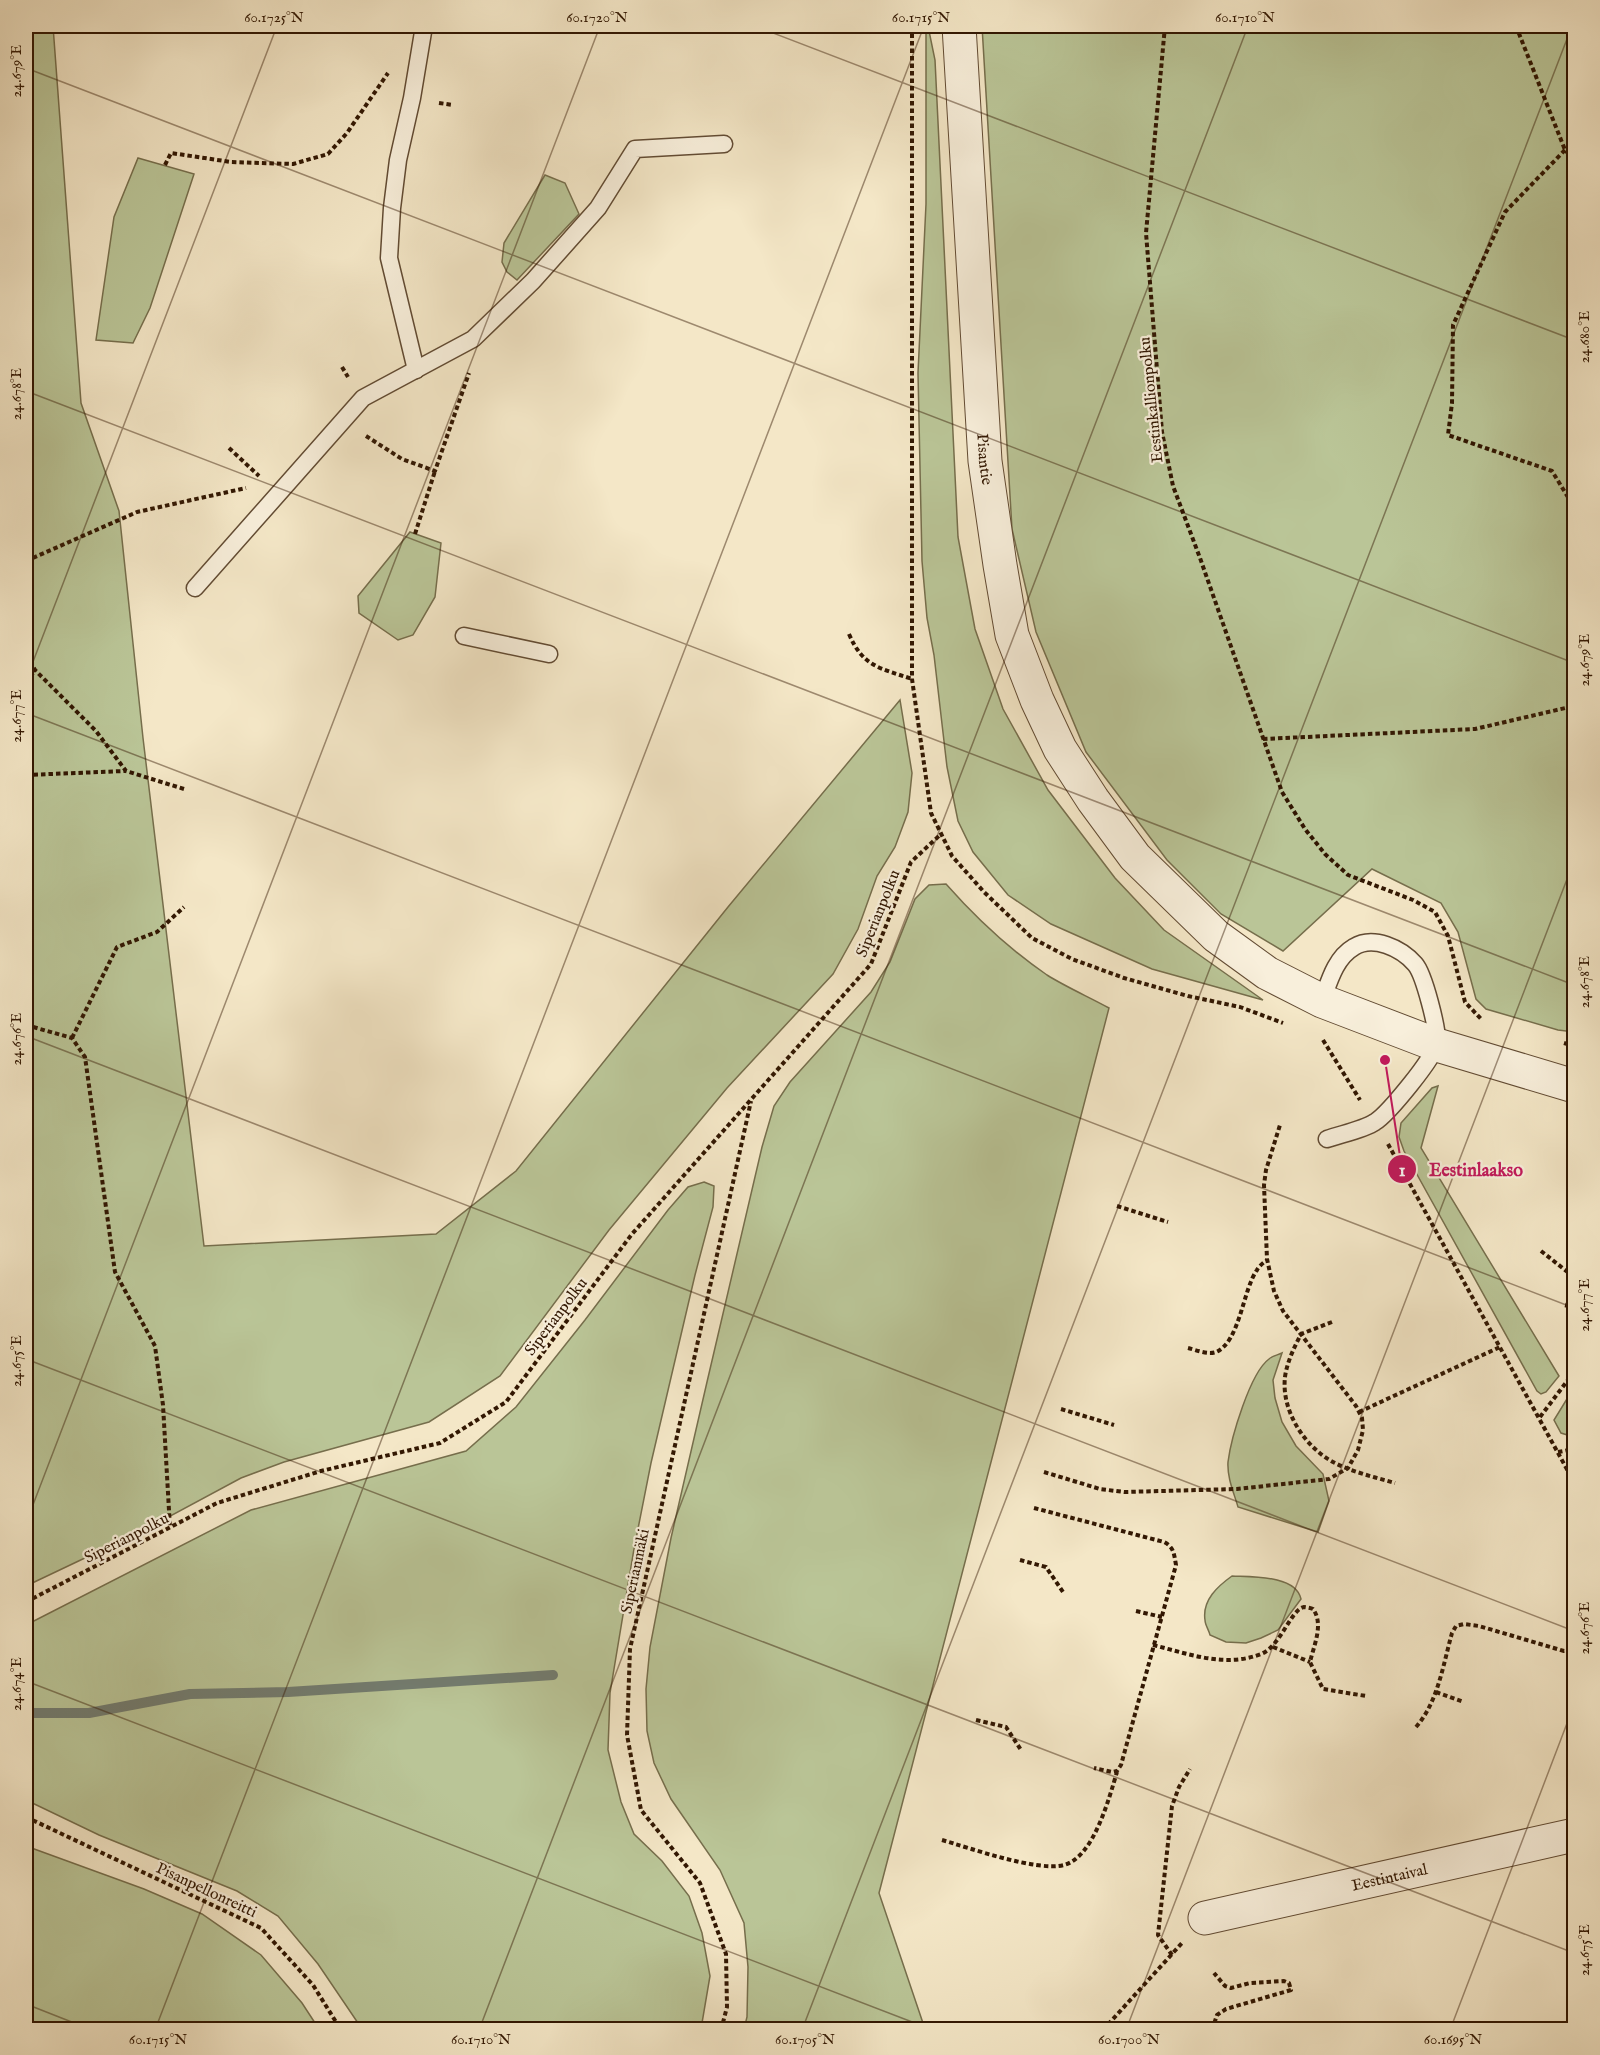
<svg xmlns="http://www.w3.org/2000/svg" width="1600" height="2055" font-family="'IM FELL English',serif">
  <rect width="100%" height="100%" fill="#f4e7c7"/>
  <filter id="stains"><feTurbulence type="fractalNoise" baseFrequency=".00333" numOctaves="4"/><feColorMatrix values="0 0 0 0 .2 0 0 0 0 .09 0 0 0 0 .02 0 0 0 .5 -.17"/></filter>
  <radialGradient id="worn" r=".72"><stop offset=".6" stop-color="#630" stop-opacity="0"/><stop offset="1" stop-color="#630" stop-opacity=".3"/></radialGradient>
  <g fill="#bac597" stroke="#766e4c" stroke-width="1.5">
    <path d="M26,26H53L81,403L119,511L143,738L204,1246L436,1234L516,1171L728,907L900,700L912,773L908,812L895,847L877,876L858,929L833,974L727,1088L609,1230L500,1376L429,1422L284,1462L241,1478L148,1528L26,1586Z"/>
    <path d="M926,26H928L935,60L958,537L975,629L1003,709L1048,790L1115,878L1164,930L1263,1000L1152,969L1051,924L1008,895L973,852L958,821L947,767L934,655L927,618L922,561L918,373L926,204Z"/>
    <path d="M982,26H1574V1032L1558,1030L1486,1009L1476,999L1458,932L1441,903L1372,869L1283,951L1221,914L1167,860L1086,752L1036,632L1012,529Z"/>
    <path d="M138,158L194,174L150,308L133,343L96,340L114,217Z"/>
    <path d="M545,175L565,183L579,214L517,280L507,272L502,262L504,243Z"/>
    <path d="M410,532L441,543L435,597L413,635L398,640L359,613L358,596Z"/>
    <path d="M946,884C976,918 1009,949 1047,975C1066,987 1089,997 1109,1008L879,1893L925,2029H744L747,2017L748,1967L744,1923L720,1870L671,1799L654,1763L647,1731L646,1689L650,1647L671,1538L707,1382L762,1147L774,1106L790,1082L871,992L890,962L915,899L929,885Z"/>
    <path d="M1438,1086L1421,1148L1559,1376L1546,1392L1541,1394L1537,1391L1404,1151L1399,1137L1401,1123L1432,1088Z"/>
    <path d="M704,1182L714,1186L713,1207L695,1275L651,1463L634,1549L610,1693L608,1750L621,1802L634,1834L662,1861L689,1896L702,1933L710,1976L701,2029H362L318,1964L278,1916L237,1891L99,1835L26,1800V1625L251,1510L466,1451L516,1407L585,1320L668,1210L688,1187Z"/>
    <path d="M1282,1353L1273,1380L1275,1398L1282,1422L1296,1446L1323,1474L1329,1501L1318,1532L1238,1507C1234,1493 1227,1478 1228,1462C1231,1438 1250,1373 1269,1359C1272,1356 1278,1355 1282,1353Z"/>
    <path d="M1570,1394L1574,1400V1437L1561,1433L1554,1420Z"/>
    <path d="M1232,1576C1252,1577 1296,1575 1301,1599L1278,1630L1261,1638L1246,1643L1226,1642L1210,1635C1209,1630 1205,1625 1205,1620C1202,1600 1218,1586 1232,1576Z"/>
    <path d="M26,1846L144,1889L202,1914L261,1955L302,2003L319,2029H26Z"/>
  </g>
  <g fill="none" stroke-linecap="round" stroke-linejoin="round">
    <path stroke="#727c70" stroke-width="10" d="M26,1713H89L190,1694L288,1692L553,1675"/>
    <defs>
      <g id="service">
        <path d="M416,370L389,258L392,208L398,160L412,98L424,26"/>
        <path d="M195,588L363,398L473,339L533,281L598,208L635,149L724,144"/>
        <path d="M464,636L549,654"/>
        <path d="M1322,1001C1329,982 1335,958 1354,947C1373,935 1401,948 1415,964C1424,974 1438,1029 1437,1043C1435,1057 1388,1114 1375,1122C1363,1130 1341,1134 1327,1139"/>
      </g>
      <g id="minor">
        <path id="s1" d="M1205,1918L1574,1835"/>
      </g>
      <g id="tertiary">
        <path id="s2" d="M959,26L985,461L1000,565L1012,635L1037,700L1060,749L1093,800L1135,857L1216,936L1267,973L1322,1001L1437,1045L1574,1086"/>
      </g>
    </defs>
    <use href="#service" stroke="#624b33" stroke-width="19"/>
    <use href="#minor" stroke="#624b33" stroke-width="35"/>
    <use href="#tertiary" stroke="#624b33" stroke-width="35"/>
    <g stroke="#321702" stroke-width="4" stroke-dasharray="4.5 3" stroke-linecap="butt">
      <path d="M912,26V679L931,813L952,856L984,892L1032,938L1072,959L1124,978L1188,996L1240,1007L1283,1023"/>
      <path d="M1165,26L1146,233L1162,432L1173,486L1200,558L1282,792L1305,829L1325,854L1348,875L1413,900L1435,912L1448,936L1465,1002L1482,1020"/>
      <path d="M1516,26L1565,150L1574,160"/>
      <path d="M439,103L453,105"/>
      <path d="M1565,150L1505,212L1453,325L1452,403L1448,435L1552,471L1574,507"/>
      <path d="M165,165L171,153L231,162L293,164L328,154L347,133L388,73"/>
      <path d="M342,367L348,377"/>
      <path d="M366,436L402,459L435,471L469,373"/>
      <path d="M229,448L259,476"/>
      <path d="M415,534L435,471"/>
      <path d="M26,561L137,512L246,488"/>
      <path d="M849,634C863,667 880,668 912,679"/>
      <path d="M26,655L35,670L96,731L126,771L184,789"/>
      <path d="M26,683L35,670"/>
      <path d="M1263,739L1475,729L1574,706"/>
      <path d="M26,775L125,771"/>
      <path d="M26,1025L72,1038L85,1057L115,1272L155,1346L163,1405L170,1528"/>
      <path d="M72,1038L117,947L157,932L184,907"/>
      <path d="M1323,1040L1360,1100"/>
      <path d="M1564,1043L1574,1046"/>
      <path d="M1388,1144L1574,1482"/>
      <path d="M1117,1206L1168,1222"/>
      <path d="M1541,1251L1574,1277"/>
      <path d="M1574,1274L1566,1310L1574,1312"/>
      <path d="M1332,1322L1301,1334C1294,1348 1287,1362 1285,1377C1281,1411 1305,1447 1333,1462C1352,1472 1374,1477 1395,1483"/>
      <path d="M1188,1348C1196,1350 1208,1355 1216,1352C1240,1342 1243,1289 1257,1270C1259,1266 1263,1263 1267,1260"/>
      <path d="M1061,1409L1114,1425"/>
      <path d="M1359,1412L1500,1347"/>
      <path d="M1540,1417L1574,1372"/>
      <path d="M1558,1452L1574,1449"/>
      <path d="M1044,1472L1100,1489L1124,1492L1237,1489L1329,1479L1348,1468L1358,1450L1363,1430L1362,1418L1356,1406L1283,1311L1274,1291L1267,1259L1264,1185L1266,1170L1280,1125"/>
      <path d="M1034,1508L1164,1542C1174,1547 1174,1554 1176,1565L1121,1765L1117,1771L1112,1772L1094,1768"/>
      <path d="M1020,1560L1046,1567L1063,1592"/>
      <path d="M26,1602L217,1503L321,1471L440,1443L506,1402L632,1234L871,964L911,862L941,834"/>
      <path d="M1136,1611L1162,1617"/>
      <path d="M1153,1645C1189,1654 1225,1668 1261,1654C1281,1646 1291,1609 1304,1607C1305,1607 1311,1608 1313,1609C1324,1624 1314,1645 1310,1662L1323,1689L1366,1696"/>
      <path d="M1273,1647L1310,1662"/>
      <path d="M1436,1692L1464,1702"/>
      <path d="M976,1720L1006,1727L1021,1750"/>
      <path d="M1416,1727C1438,1702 1443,1665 1452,1633L1456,1626L1464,1624L1479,1626L1564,1651L1574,1650"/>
      <path d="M26,1817L261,1928L313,1985L341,2030"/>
      <path d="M942,1840C970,1848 1037,1872 1064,1865C1094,1857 1109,1798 1117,1772"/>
      <path d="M1172,1955L1158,1935L1172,1806L1179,1787L1190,1769"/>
      <path d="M26,2016L35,2030"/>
      <path d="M721,2030L727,2007L726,1954L700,1883L641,1810L627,1735L630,1649L751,1101"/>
      <path d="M1103,2030L1182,1943"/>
      <path d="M1157,2030L1158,2028"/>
      <path d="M1212,2030L1217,2015L1226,2009L1291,1990L1289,1983L1284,1981L1250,1983L1231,1988L1225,1986L1214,1973"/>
    </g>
    <use href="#service" stroke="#f8efdb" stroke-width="16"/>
    <use href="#minor" stroke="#f8efdb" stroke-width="33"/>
    <use href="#tertiary" stroke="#f8efdb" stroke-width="33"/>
  </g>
  <path fill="none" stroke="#321702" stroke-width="1.5" stroke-opacity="0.45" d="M755,26L1574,340M26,68L1574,663M26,391L1574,985M26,680L277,26M26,713L1574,1308M26,1036L1574,1631M26,1359L1574,1953M26,1523L600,26M26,1681L933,2030M26,2004L92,2030M155,2030L924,26M479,2030L1248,26M802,2030L1572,26M1126,2030L1574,861M1450,2030L1574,1705"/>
  <g text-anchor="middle" stroke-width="4.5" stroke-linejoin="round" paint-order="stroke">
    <g font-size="16" fill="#321702" stroke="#f8efdb">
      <text transform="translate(1150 400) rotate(-96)" y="6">Eestinkallionpolku</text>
      <text dy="6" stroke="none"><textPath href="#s2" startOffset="434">Pisantie</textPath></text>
      <text transform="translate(877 913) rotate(-68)" y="6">Siperianpolku</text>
      <text transform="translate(555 1316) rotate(-53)" y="6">Siperianpolku</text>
      <text transform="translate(126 1537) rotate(-27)" y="6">Siperianpolku</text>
      <text transform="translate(634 1571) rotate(-78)" y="6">Siperianmäki</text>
      <text dy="6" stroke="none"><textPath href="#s1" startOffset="189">Eestintaival</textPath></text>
      <text transform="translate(207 1889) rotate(25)" y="6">Pisanpellonreitti</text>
    </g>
  </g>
  <path fill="none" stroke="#c2185b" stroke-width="2" d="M1385 1060L1402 1169"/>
  <g fill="#c2185b" stroke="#f8efdb" stroke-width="2">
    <circle cx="1385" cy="1060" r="6"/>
    <circle cx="1402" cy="1169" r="15"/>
  </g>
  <g font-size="18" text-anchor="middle" font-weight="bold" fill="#fff">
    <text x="1402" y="1176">1</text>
  </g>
  <g font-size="18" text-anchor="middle" font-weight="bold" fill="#c2185b" stroke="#f8efdb" stroke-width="4.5" stroke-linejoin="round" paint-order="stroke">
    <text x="1476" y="1176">Eestinlaakso</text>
  </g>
  <rect width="1600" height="2055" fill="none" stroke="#f4e7c7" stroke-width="66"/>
  <rect x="33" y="33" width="1534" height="1989" fill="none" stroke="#321702" stroke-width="2"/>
  <g font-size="15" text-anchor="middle" fill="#321702">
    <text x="274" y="22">60.1725°N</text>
    <text x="597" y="22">60.1720°N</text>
    <text x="921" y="22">60.1715°N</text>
    <text x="1245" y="22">60.1710°N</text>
    <text transform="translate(16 71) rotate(-90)" y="5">24.679°E</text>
    <text transform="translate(1584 337) rotate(-90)" y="5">24.680°E</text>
    <text transform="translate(16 394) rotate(-90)" y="5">24.678°E</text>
    <text transform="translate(1584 660) rotate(-90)" y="5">24.679°E</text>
    <text transform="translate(16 716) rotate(-90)" y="5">24.677°E</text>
    <text transform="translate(1584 982) rotate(-90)" y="5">24.678°E</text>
    <text transform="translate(16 1039) rotate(-90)" y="5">24.676°E</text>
    <text transform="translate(1584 1305) rotate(-90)" y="5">24.677°E</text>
    <text transform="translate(16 1361) rotate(-90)" y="5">24.675°E</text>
    <text transform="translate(1584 1628) rotate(-90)" y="5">24.676°E</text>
    <text transform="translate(16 1684) rotate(-90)" y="5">24.674°E</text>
    <text transform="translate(1584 1950) rotate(-90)" y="5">24.675°E</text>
    <text x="158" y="2044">60.1715°N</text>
    <text x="481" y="2044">60.1710°N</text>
    <text x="805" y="2044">60.1705°N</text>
    <text x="1129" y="2044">60.1700°N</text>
    <text x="1453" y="2044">60.1695°N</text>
  </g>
  <rect width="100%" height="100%" filter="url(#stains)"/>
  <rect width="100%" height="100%" fill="url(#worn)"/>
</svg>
